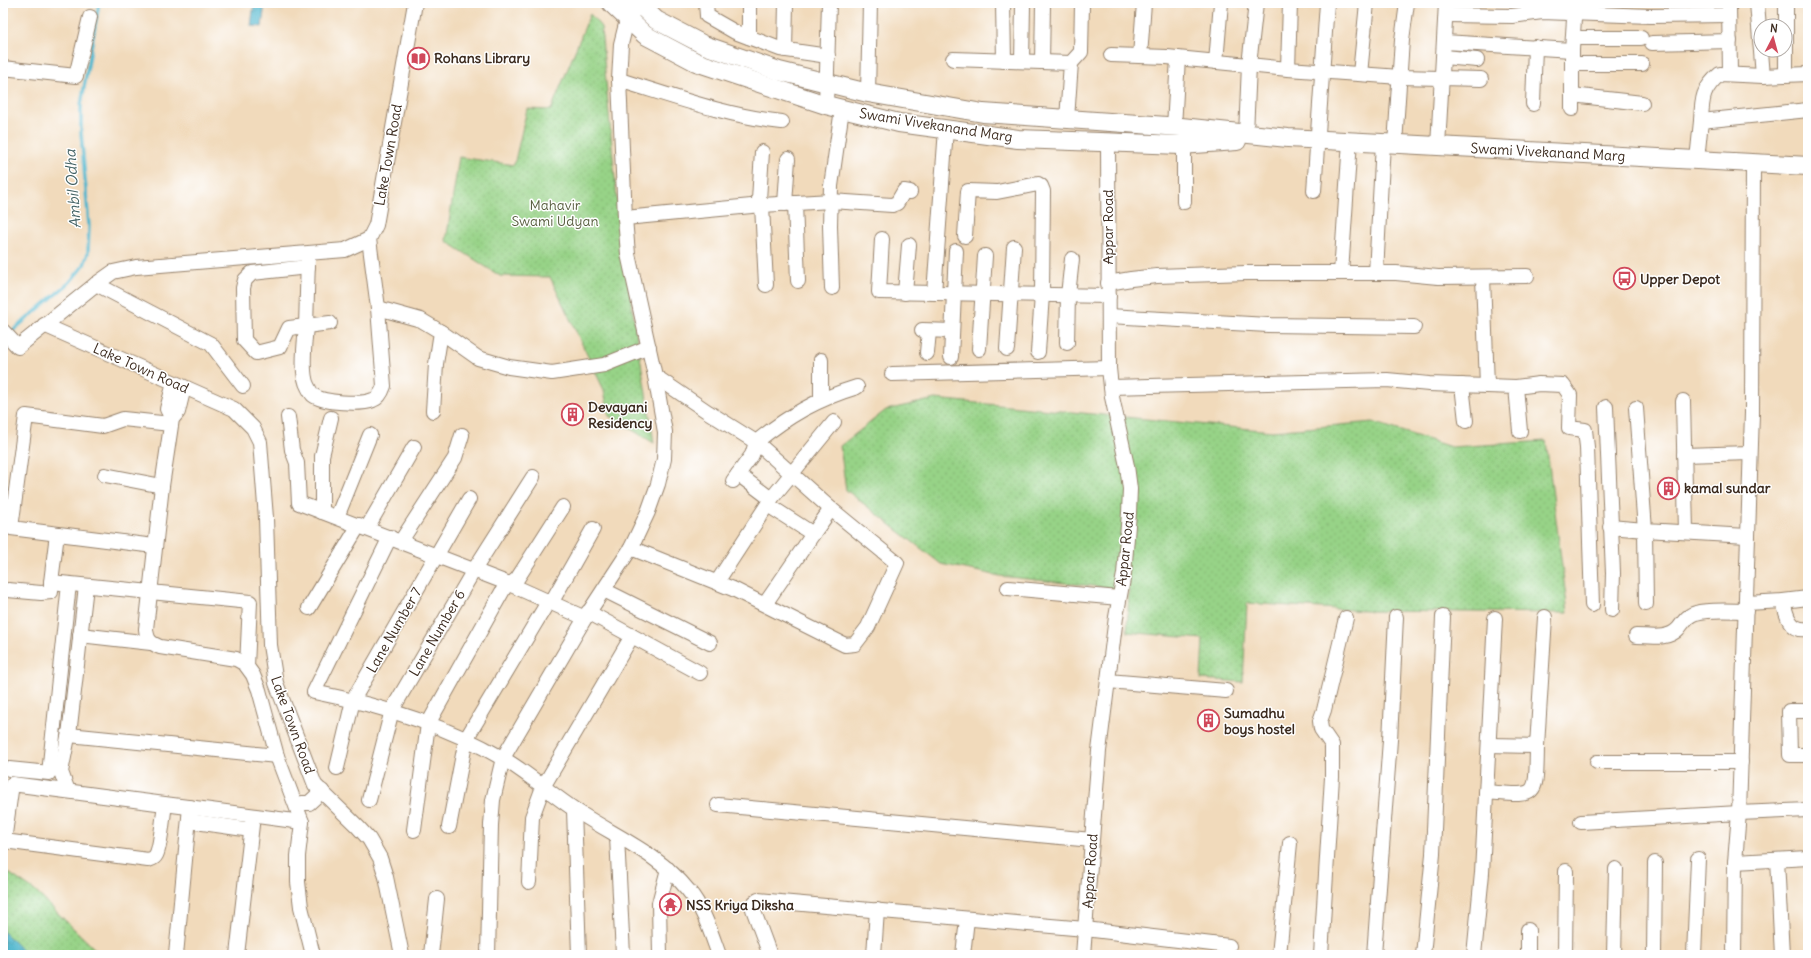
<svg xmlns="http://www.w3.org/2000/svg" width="1811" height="958" font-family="Delius,sans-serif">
  <defs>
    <pattern id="grass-dots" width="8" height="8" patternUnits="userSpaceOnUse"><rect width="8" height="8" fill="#97d387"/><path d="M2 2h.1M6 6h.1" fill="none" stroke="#83b574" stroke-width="1.8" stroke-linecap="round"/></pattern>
    <pattern id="water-ripples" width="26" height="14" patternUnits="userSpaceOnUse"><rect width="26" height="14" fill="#4eb6cd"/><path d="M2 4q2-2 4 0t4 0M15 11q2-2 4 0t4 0" fill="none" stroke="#4294a6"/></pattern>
  </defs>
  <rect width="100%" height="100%" fill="#fff"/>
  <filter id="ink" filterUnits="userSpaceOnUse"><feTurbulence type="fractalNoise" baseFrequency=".025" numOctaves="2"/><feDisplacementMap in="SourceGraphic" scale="8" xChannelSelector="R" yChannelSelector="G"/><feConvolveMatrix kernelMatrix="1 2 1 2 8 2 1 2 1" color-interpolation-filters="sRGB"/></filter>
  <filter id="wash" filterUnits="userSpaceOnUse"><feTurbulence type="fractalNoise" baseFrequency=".012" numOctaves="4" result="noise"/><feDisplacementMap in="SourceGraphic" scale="16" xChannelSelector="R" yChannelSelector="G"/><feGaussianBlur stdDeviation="0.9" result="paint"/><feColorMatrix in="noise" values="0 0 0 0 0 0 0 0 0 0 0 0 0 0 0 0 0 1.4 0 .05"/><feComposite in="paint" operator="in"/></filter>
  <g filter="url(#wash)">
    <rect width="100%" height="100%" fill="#f1dabb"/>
    <g fill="url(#grass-dots)" stroke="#697e52">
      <path d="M590,14L601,27L620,233L654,443L609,416L604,390L550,277L500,276L446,241L459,157L514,165L527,109L551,110Z"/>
      <path d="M935,399L1272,431L1373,422L1451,447L1546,441L1568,613L1365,611L1247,603L1243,682L1201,679L1203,639L1127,632L1129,590L1000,576L941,564L846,490L840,446L886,410Z"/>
      <path d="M3,869L35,891L101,955H3Z"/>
    </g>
    <g fill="url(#water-ripples)" stroke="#447076">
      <path d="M254,3H265L262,27L251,26Z"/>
      <path d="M3,931L22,950L23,955H3Z"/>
    </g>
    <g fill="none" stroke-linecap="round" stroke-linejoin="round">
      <path stroke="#4eb6cd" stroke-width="3.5" d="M10,333L69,283L84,265L88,253L89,226L81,132V105L99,3"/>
    </g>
  </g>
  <g filter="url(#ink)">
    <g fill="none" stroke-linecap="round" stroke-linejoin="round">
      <defs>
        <g id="minor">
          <path d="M706,3L707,16L735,32L780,49L828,56"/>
          <path d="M749,3V37"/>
          <path d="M1003,3L1004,61"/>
          <path d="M1729,3L1730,74"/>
          <path d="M1757,3L1763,76"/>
          <path d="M1786,3V75"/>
          <path d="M1447,15L1512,16L1542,12L1650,16L1729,15"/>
          <path d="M1573,38H1641"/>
          <path d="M1445,42L1572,50"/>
          <path d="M1652,43L1730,41"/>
          <path d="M785,50L786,3"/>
          <path d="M1111,55L1167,57L1288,69L1400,77L1481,79"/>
          <path d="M1140,56L1144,3"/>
          <path d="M1444,57L1477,60"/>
          <path d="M953,59L1071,63L1067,119"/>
          <path d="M1022,61L1023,5"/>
          <path d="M1042,62L1043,4"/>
          <path d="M1216,62L1221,3"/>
          <path d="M1071,63L1081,52L1082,5"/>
          <path d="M1572,64H1642"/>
          <path d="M3,68L76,76L90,17"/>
          <path d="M1288,69L1290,3"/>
          <path d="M1360,74L1367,3"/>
          <path d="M619,80C672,96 726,116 782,122"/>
          <path d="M868,93L870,3"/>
          <path d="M1572,95L1642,103"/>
          <path d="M1533,104L1535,47"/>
          <path d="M826,105L829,3"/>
          <path d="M1572,109V50L1575,3"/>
          <path d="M1701,121C1702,99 1702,89 1720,74L1763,76L1808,74"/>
          <path d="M1174,127L1178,58"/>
          <path d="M1246,134L1249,65L1256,3"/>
          <path d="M1395,144L1402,40L1407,3"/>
          <path d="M1184,145V202"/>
          <path d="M1438,146L1446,3"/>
          <path d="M762,152L759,200L762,205L766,285"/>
          <path d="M1697,160L1701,121L1808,110"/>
          <path d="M1753,163L1752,413L1739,813L1808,810"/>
          <path d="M1314,191L1327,3"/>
          <path d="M795,203L798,281"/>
          <path d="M785,204L788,159"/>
          <path d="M625,218L762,205L831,201L892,205L897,203L904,191L910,192"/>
          <path d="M965,236L968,191L997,192L1038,184L1041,186L1043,191L1042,295L1038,352"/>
          <path d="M882,239L879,292L1109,296"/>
          <path d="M308,259L306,326L330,323"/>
          <path d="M308,267L252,273L245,280L243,288L244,340L256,353L280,347L289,328L306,326C305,341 300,374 308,387C309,389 311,393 313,395C323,403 361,405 373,400C379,398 382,392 384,386L378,308L369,239"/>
          <path d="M1341,273L1350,141"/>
          <path d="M1376,273L1383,143"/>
          <path d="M1483,277L1487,386"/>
          <path d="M1108,283L1131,279L1157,276L1246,273H1396L1438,277L1527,276"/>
          <path d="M96,284L211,344L243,386"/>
          <path d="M832,288L830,226L831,186L842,109"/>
          <path d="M905,293L909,245"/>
          <path d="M934,293L946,129"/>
          <path d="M378,308L421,320L441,332L436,364L433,411"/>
          <path d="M1109,316L1268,325L1414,327"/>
          <path d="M44,325L234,409L253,428L260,442L266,518L270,645L276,683L315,785L358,827L369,839L380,858L386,877L402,955"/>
          <path d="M922,330L952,331"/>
          <path d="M3,331L18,347L96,284L113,272L136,267L345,250L369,239L376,225L415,3"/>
          <path d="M441,332L478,358L509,367L552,373L604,365L649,347"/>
          <path d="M1067,343L1068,295L1072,259"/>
          <path d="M979,349L985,256"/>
          <path d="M1007,349L1014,247"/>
          <path d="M927,353L929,331"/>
          <path d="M951,357L956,251"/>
          <path d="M821,360V399"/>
          <path d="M892,374L1109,368"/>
          <path d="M655,376L708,412L756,442C788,416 817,399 857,387"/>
          <path d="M1462,385L1466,421"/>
          <path d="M184,387L178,412L172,419L162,486L146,629C147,640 150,643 160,647L236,659L245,664L253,675L259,690L277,756L302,822L298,856V882L301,907L313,955"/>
          <path d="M1111,387L1387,380L1429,384L1516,387L1539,384L1563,385L1570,395L1569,428L1585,430L1587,447L1592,605"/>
          <path d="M1516,387L1520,431"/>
          <path d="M1683,401L1686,532"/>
          <path d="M1606,407L1613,573L1612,610"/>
          <path d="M1636,408L1645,530L1747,536"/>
          <path d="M288,417L292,450L297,463L299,503L507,583L585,618"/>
          <path d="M172,419L167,409L174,383"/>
          <path d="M1684,455L1750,453"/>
          <path d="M738,474L771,499L834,422"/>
          <path d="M105,475L162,486"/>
          <path d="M768,505L813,534L831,509"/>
          <path d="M322,512V456L331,418"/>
          <path d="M337,517L370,435"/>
          <path d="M1610,527L1645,530L1646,604"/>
          <path d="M367,528L414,447"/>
          <path d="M57,534L51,582L250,602L247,666"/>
          <path d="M390,537L314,692C379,705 444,724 502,758C530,774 555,798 583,815C619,838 661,856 688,890C704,909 711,933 719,955"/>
          <path d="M401,541L455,458L462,435"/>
          <path d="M154,546L11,528L26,416L103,426L123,419L171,424"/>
          <path d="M631,548L733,589L845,645L855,644L868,627L897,563L831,509L756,442L752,455L733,481"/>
          <path d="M717,582L771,499"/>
          <path d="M511,584L517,579L563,507"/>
          <path d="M86,586L69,735L277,756"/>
          <path d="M1008,588L1119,598"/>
          <path d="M8,590L41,593L51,592V582"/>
          <path d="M604,590L710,643"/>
          <path d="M1783,601C1786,615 1790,632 1808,629"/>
          <path d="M551,603L593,529"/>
          <path d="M1747,603L1783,601L1808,598"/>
          <path d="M765,604L813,534"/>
          <path d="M309,608L359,525"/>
          <path d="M588,612L700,673"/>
          <path d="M80,635L151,643"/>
          <path d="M1636,636C1649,636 1668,640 1678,629C1683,623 1687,615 1696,613C1708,609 1733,611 1746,611"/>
          <path d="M1108,681L1226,691"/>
          <path d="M1808,711H1789L1790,755H1808"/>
          <path d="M1489,745L1537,746L1545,617"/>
          <path d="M1597,762H1741"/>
          <path d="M337,768L353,700L469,499"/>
          <path d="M9,769L49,773L69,584"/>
          <path d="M68,791L61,772L69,732"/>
          <path d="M1486,792C1539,796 1536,799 1537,746"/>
          <path d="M369,800L392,710L474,570L533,477"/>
          <path d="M165,804C163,815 161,847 156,855C154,859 151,859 148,860L4,841L12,784L302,822"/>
          <path d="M718,805L1092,840"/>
          <path d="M298,807L302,803H309L322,791"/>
          <path d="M574,810L579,955"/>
          <path d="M189,821L251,830"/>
          <path d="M1581,822L1739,813L1735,862L1734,955"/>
          <path d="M449,827L466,739L548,602"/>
          <path d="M414,830L428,724L507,583"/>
          <path d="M617,837L623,955"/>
          <path d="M1777,860L1782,955"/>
          <path d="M1735,862L1808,858"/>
          <path d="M529,882L532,817L543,787L632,636"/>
          <path d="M1528,930V955"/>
          <path d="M176,955L190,807"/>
          <path d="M237,955L253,816"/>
          <path d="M431,955L437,899"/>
          <path d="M488,955L491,825L493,800L503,758L585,618L631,548L648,512L658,484L664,459L665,432L655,376L628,254L625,218L619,80L621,44L627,20L633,12"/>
          <path d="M660,955L659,903L668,869"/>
          <path d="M770,955L753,909L754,903L758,900L1085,929L1229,946"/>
          <path d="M874,955L877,910"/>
          <path d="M963,955L967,919"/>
          <path d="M1083,955L1099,751L1116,617L1124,574L1129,513L1130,489L1127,466L1112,397L1109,368L1108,142"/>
          <path d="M1279,955L1290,843"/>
          <path d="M1321,955L1332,777V745L1321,729L1320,721L1324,710L1346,618"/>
          <path d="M1374,955L1390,740L1396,617"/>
          <path d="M1423,955L1433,854L1443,617"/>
          <path d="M1474,955L1482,873L1495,618"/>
          <path d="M1565,955L1566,871"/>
          <path d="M1614,955L1616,869"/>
          <path d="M1654,955L1655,863"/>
          <path d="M1694,955L1698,859"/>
        </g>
        <g id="major">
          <path d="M611,3L645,35L696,62L826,105L899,123L1018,139L1181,145L1237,141"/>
          <path d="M638,3L656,20L704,45L779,71L868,93L983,113L1181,127L1288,138L1808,166"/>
        </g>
      </defs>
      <use href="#minor" stroke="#96826c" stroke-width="16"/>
      <use href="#major" stroke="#96826c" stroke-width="20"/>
      <use href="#minor" stroke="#fff" stroke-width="14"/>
      <use href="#major" stroke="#fff" stroke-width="18"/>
    </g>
  </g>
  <defs>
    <symbol id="library-ring" viewBox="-11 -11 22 22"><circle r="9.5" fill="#fff" stroke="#d1495b" stroke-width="1.5"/><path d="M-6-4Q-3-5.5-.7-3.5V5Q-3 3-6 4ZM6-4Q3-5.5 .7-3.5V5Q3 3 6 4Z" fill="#d1495b"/></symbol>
    <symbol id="bus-ring" viewBox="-11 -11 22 22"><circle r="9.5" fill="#fff" stroke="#d1495b" stroke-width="1.5"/><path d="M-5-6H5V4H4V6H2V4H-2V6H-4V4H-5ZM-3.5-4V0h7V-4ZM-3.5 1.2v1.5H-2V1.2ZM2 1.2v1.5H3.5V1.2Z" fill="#d1495b"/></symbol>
    <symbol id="building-ring" viewBox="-11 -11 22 22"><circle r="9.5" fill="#fff" stroke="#d1495b" stroke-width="1.5"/><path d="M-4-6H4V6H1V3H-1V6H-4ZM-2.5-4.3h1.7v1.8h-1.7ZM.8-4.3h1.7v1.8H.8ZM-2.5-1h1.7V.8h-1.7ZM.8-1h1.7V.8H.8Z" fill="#d1495b"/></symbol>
    <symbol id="temple-ring" viewBox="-11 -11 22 22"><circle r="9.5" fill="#fff" stroke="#d1495b" stroke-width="1.5"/><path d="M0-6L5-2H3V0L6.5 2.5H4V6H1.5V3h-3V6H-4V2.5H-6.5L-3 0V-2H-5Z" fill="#d1495b"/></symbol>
  </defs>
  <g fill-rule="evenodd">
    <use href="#library-ring" x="406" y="46" width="25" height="25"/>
    <use href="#bus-ring" x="1612" y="266" width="25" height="25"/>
    <use href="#building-ring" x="560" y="402" width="25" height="25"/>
    <use href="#building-ring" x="1656" y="476" width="25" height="25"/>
    <use href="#building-ring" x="1196" y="708" width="25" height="25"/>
    <use href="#temple-ring" x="658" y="892" width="25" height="25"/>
  </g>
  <g text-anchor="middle" stroke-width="3" stroke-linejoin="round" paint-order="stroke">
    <g font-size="14" font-weight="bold" fill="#3b2a1e" stroke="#fff" text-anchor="start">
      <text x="434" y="63">Rohans Library</text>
      <text x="1640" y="284">Upper Depot</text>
      <text x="588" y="412">Devayani<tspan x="588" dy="16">Residency</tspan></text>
      <text x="1684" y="493">kamal sundar</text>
      <text x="1224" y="718">Sumadhu<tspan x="1224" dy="16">boys hostel</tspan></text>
      <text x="686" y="910">NSS Kriya Diksha</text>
    </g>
    <g font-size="14" fill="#3b2a1e" stroke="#fff">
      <text transform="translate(936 125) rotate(9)" y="5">Swami Vivekanand Marg</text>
      <text transform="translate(1548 152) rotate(3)" y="5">Swami Vivekanand Marg</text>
      <text transform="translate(388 155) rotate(-80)" y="5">Lake Town Road</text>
      <text transform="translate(1108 227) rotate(-90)" y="5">Appar Road</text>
      <text transform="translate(141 368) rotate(24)" y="5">Lake Town Road</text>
      <text transform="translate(1125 549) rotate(-84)" y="5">Appar Road</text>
      <text transform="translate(394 630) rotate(-60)" y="5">Lane Number 7</text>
      <text transform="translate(437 633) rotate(-60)" y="5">Lane Number 6</text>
      <text transform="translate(293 725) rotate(70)" y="5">Lake Town Road</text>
      <text transform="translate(1090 871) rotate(-86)" y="5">Appar Road</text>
    </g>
    <g font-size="14" fill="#575d3e" stroke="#fff">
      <text x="555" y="210">Mahavir<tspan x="555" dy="16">Swami Udyan</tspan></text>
    </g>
    <g font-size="15" font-style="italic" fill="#436264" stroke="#fff">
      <text transform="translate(73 189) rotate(-94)" y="5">Ambil Odha</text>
    </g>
  </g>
  <rect width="1811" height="958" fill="none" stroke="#fff" stroke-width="16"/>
  <g transform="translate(1773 38) rotate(6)"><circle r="19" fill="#ffffff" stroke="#b1aaa5"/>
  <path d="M0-3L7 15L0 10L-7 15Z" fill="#d1495b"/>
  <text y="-6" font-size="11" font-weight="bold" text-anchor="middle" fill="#3b2a1e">N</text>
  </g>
</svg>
